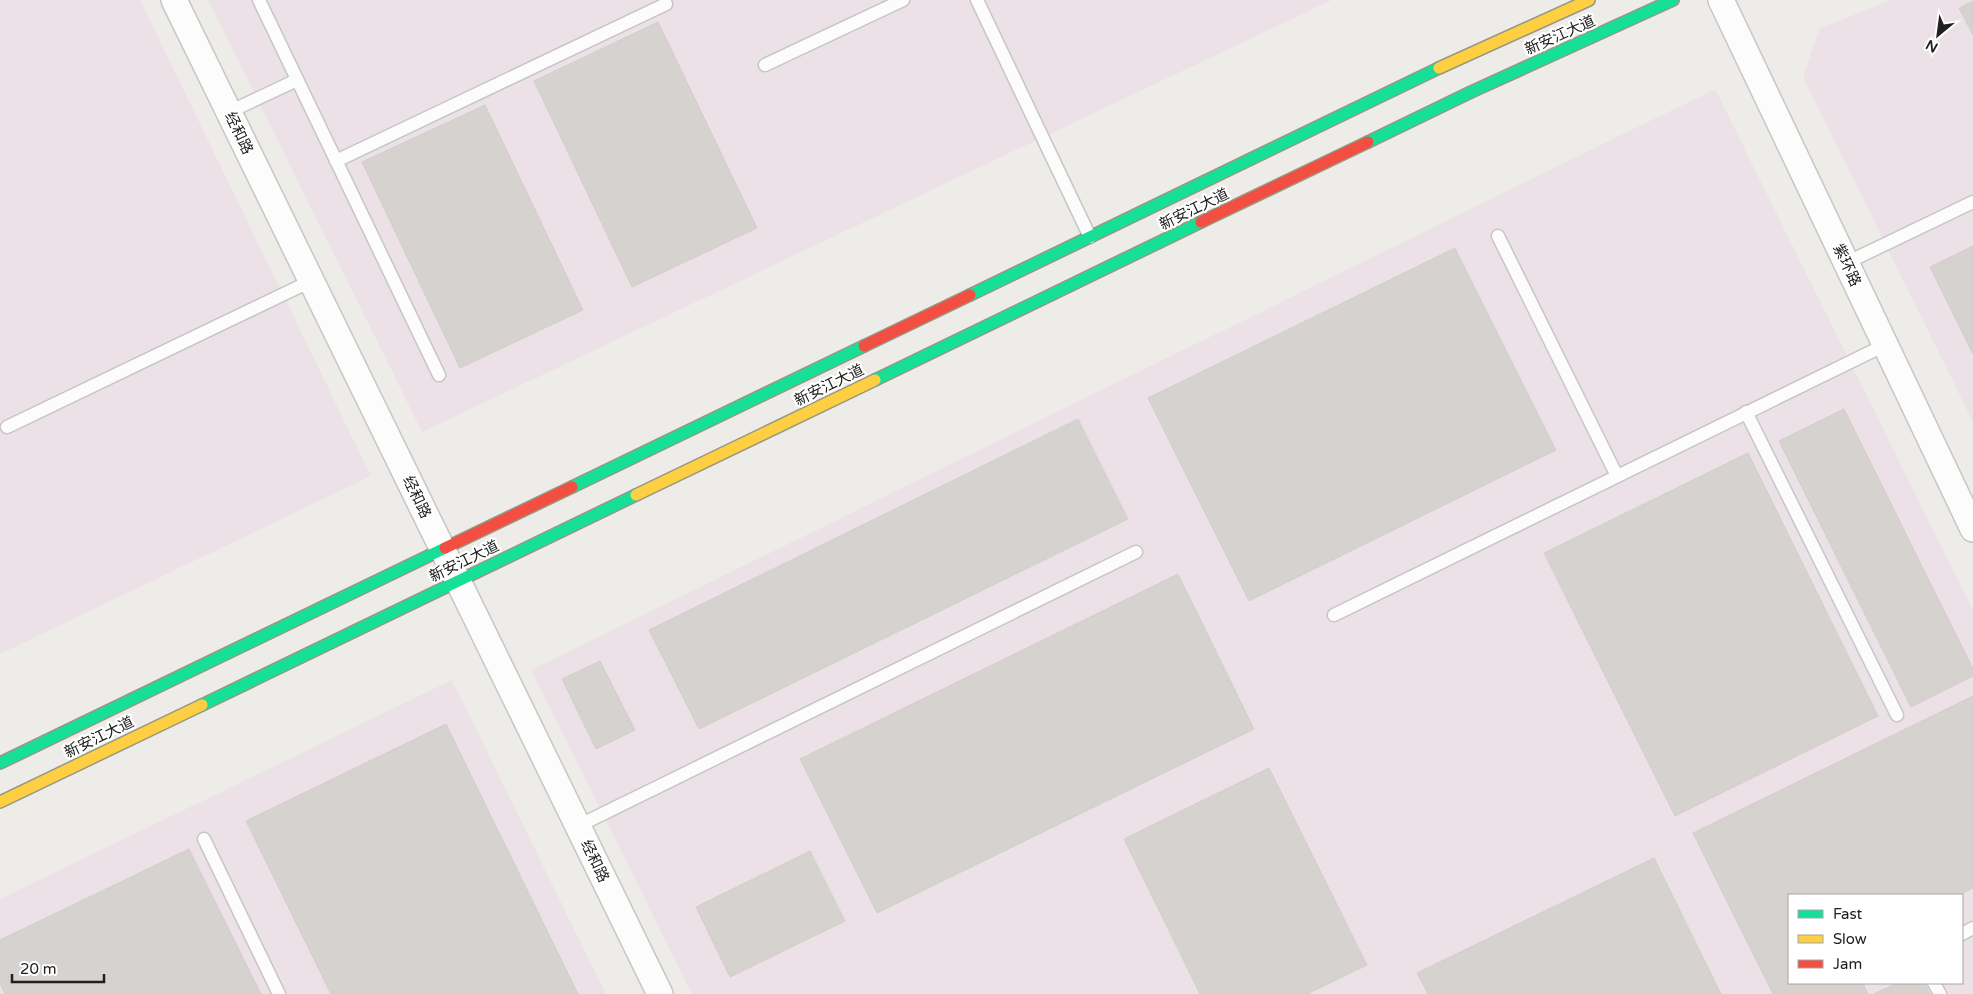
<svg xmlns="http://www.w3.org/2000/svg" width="1973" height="994" font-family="'Varela Round','Noto Sans SC',sans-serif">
  <rect width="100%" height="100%" fill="#eeece9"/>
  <g fill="#ece1e7" fill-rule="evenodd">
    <path d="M0,0H140L371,476L0,654Z"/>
    <path d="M208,0H1332L422,432Z"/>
    <path d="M1891,0H1973V422L1803,77L1819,29Z"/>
    <path d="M1715,89L1973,610V994H692L531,670ZM1789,895H1962V983H1789Z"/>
    <path d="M452,680L606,994H0V899Z"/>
  </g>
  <g fill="#d5d2d0" stroke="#d1ceca">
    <path d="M1973,1V35L1959,8Z"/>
    <path d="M658,22L757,228L632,287L534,81Z"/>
    <path d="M485,105L583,310L460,368L362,162Z"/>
    <path d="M1973,246V354L1930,267Z"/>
    <path d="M1455,248L1556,450L1249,601L1148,398Z"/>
    <path d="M1844,409L1973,669V676L1911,707L1779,441Z"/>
    <path d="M1078,419L1128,519L699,729L649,630Z"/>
    <path d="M1748,453L1878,716L1675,816L1544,553Z"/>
    <path d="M1178,574L1254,729L877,913L800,759Z"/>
    <path d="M600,661L635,730L596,749L562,679Z"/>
    <path d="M1973,696V888L1959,895H1789V983H1863L1868,994H1773L1693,833Z"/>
    <path d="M446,724L578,994H331L246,821Z"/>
    <path d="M1269,768L1367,965L1307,994H1200L1124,839Z"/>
    <path d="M189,849L261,994H5L0,983V940Z"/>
    <path d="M810,851L845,921L730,977L696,907Z"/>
    <path d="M1654,858L1721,994H1428L1417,973Z"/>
    <path d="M1897,983H1924L1930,994H1874Z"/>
  </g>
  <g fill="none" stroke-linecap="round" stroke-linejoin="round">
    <defs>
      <g id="lane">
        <path d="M259,0L439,375"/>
        <path d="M977,0L1090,237"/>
        <path d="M765,65L903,0"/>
        <path d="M229,112L297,80"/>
        <path d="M336,161L666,4"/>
        <path d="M1498,236L1617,476"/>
        <path d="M1846,263L1973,202"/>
        <path d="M1746,412L1897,715"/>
        <path d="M7,427L311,281"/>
        <path d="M1334,615L1885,345"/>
        <path d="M578,826L1136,552"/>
        <path d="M204,839L279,994"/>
        <path d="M1962,934L1973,928"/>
        <path d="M1934,983L1940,994"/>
      </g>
      <g id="street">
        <path d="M174,0L660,994"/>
        <path d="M1721,0L1973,529"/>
      </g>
      <g id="fast">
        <path d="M1368,142L1471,92L1673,0"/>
        <path d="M970,295L1439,68"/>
        <path d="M875,380L1201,222"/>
        <path d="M572,487L864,346"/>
        <path d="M202,705L636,495"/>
        <path d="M0,763L445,548"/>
      </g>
      <g id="slow">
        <path d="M1439,68L1589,0"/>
        <path d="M636,495L875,380"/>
        <path d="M0,802L202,705"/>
      </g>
      <g id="jam">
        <path d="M1201,222L1368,142"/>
        <path d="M864,346L970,295"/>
        <path d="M445,548L572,487"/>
      </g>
    </defs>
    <use href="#lane" stroke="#c7c6c5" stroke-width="15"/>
    <use href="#street" stroke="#c7c6c5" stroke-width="28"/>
    <use href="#fast" stroke="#979880" stroke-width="14"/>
    <use href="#slow" stroke="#979880" stroke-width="14"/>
    <use href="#jam" stroke="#979880" stroke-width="14"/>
    <use href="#lane" stroke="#fcfcfc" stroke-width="12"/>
    <use href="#street" stroke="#fcfcfc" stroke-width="25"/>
    <use href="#fast" stroke="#16e098" stroke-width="11"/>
    <use href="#slow" stroke="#ffcf43" stroke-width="11"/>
    <use href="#jam" stroke="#f24e42" stroke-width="11"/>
  </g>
  <g text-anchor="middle" stroke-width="4.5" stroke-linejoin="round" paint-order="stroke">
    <g font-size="15" fill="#202020" stroke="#fff">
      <text transform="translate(1560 35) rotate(-24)" y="5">新安江大道</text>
      <text transform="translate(239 133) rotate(64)" y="5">经和路</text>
      <text transform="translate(1194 209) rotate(-26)" y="5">新安江大道</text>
      <text transform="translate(1847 265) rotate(65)" y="5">紫环路</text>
      <text transform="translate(829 385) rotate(-26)" y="5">新安江大道</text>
      <text transform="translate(417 497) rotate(64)" y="5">经和路</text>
      <text transform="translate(464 561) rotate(-26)" y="5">新安江大道</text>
      <text transform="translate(99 737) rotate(-26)" y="5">新安江大道</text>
      <text transform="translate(595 861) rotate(64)" y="5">经和路</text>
    </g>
  </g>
  <rect x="1788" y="894" width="175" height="90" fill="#ffffff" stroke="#a6a6a6"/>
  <rect x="1798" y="910" width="25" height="8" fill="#16e098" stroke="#a6a6a6"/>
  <text x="1833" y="919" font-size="15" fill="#202020">Fast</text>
  <rect x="1798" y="935" width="25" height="8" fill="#ffcf43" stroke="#a6a6a6"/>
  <text x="1833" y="944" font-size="15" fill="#202020">Slow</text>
  <rect x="1798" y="960" width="25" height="8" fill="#f24e42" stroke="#a6a6a6"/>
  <text x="1833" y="969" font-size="15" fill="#202020">Jam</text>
  <g transform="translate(1938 35) rotate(209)" stroke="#ffffff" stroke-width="4" paint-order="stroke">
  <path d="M0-4L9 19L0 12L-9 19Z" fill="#202020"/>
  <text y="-8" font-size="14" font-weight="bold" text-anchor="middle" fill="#202020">N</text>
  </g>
  <path d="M12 974v8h92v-8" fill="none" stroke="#202020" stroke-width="2.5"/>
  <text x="20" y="974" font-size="15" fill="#202020" stroke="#ffffff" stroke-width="4" paint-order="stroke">20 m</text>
</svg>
